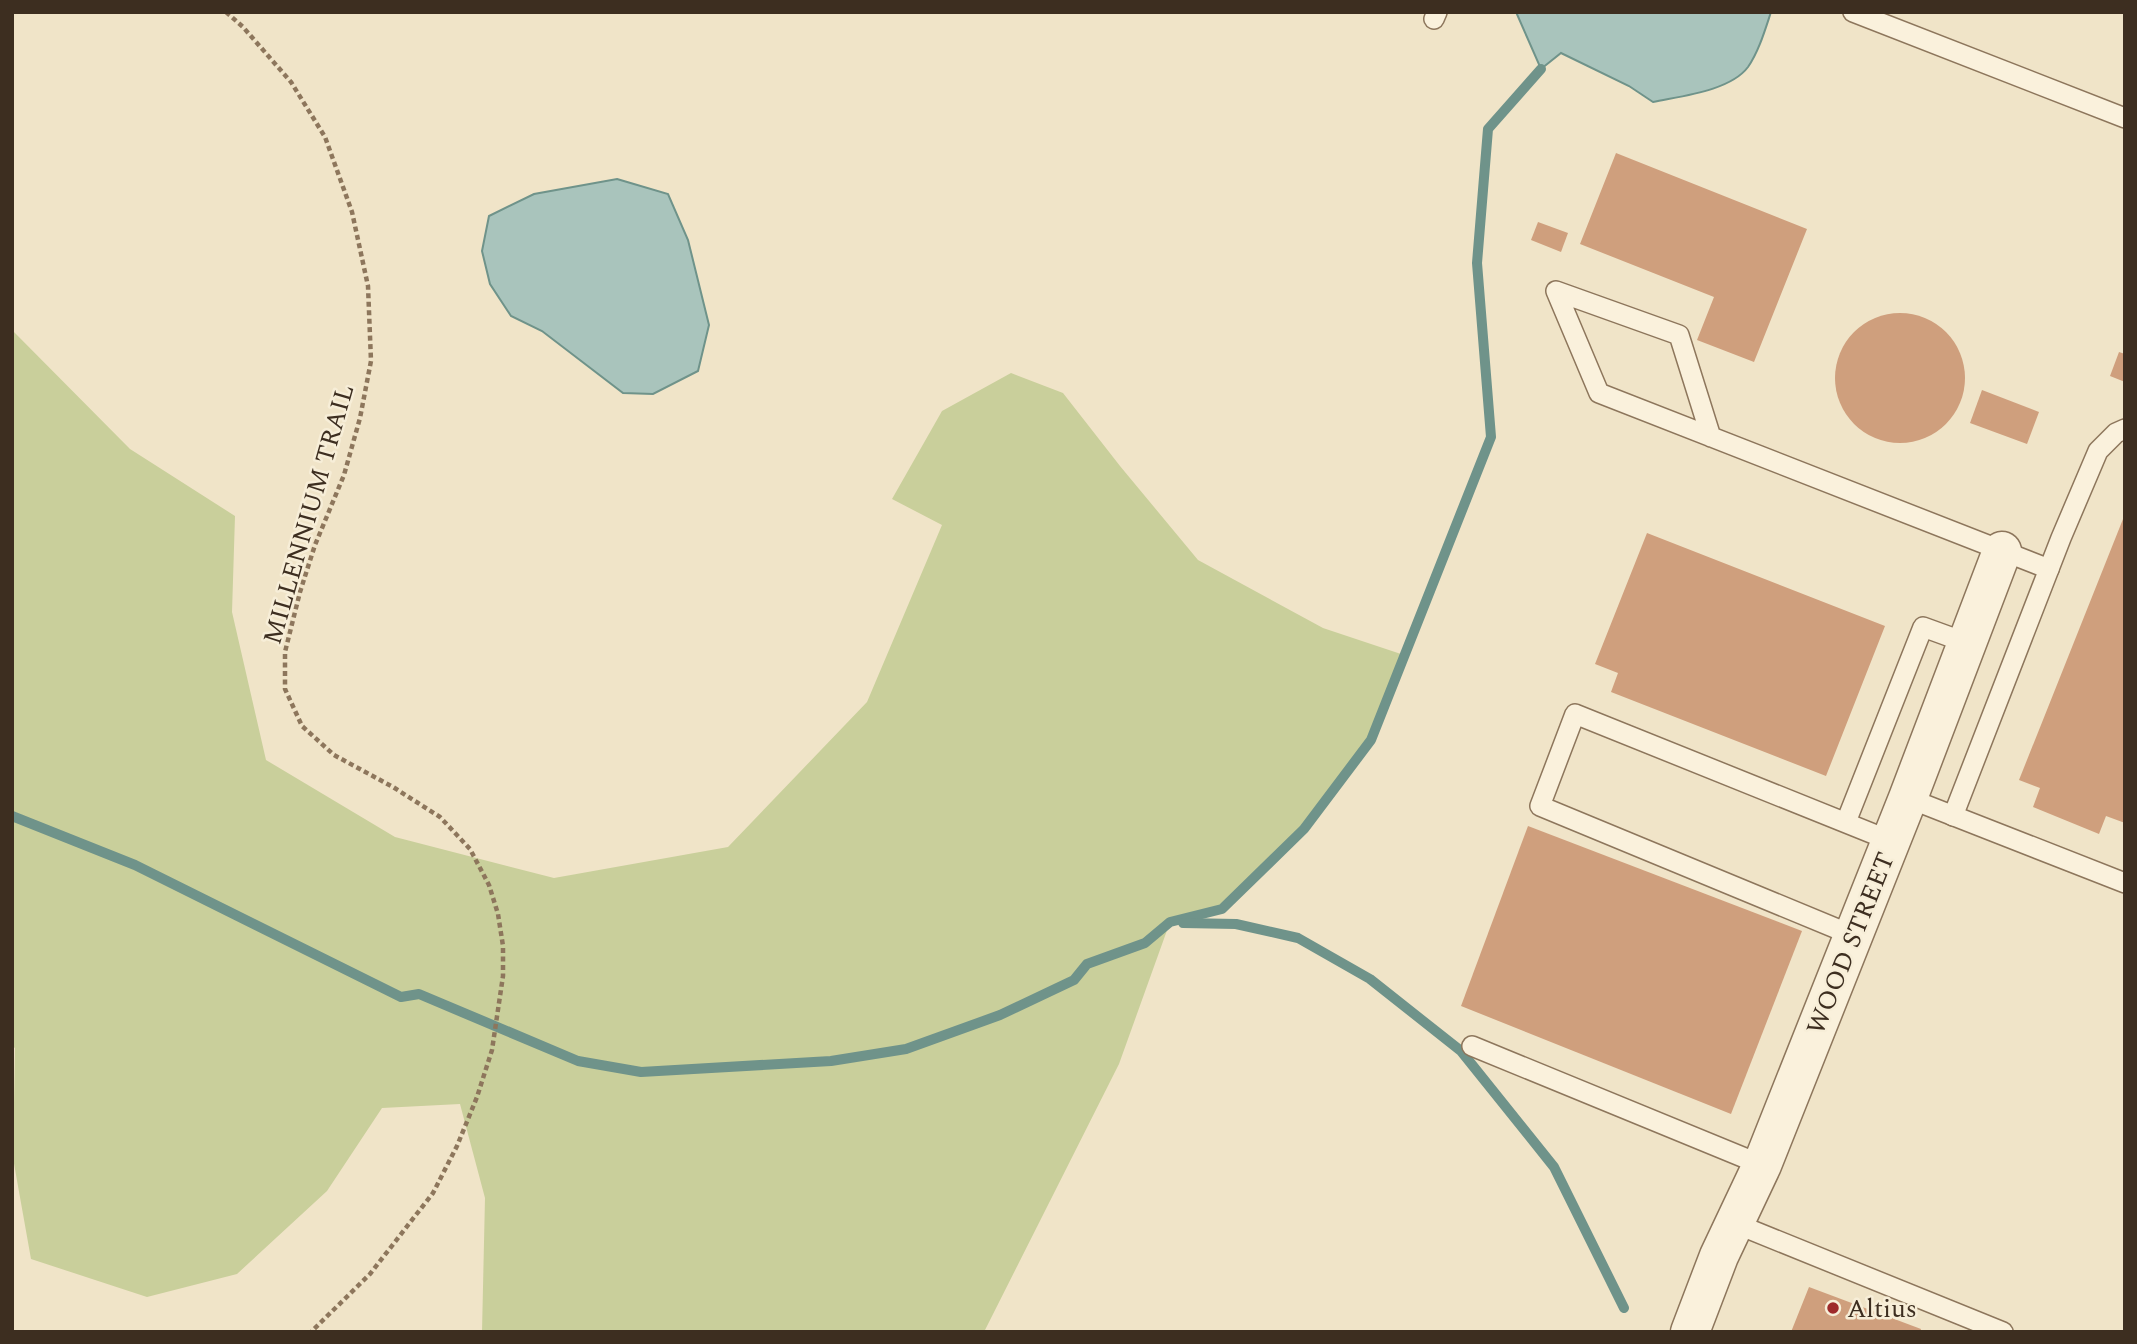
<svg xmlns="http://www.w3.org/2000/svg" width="2137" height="1344" font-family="Spectral,serif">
  <rect width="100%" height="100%" fill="#f0e4c8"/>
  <path fill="#c9cf9b" d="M12,330L130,449L235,516L232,612L266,760L395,837L554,878L728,847L867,702L942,525L892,499L942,411L1011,373L1063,393L1120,466L1198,560L1323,628L1404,655L1371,741L1304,829L1222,909L1170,922L1119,1064L984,1332H482L485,1198L460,1104L382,1108L327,1191L237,1274L147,1297L31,1259L13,1158L15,1048L12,1046Z"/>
  <g fill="#a9c4bc" stroke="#6f938a" stroke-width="2">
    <path d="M1516,12H1771C1765,30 1759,51 1748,67C1730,91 1681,96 1653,102L1629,86L1561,53L1541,69Z"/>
    <path d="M617,179L668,194L688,240L709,325L698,371L653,394L623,393L542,331L511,316L490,284L482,251L489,216L534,194Z"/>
  </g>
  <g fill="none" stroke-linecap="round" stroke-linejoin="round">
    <g stroke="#6f938a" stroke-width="10">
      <path d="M12,816L135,865L401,997L419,994L578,1061L641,1072L831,1061L906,1049L1000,1015L1074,980L1087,964L1145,943L1170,922L1222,909L1304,829L1371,740L1491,437L1477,263L1488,129L1541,69"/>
      <path d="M1183,923L1236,924L1298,938L1370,979L1461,1051L1554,1167L1624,1308"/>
    </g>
  </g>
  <g fill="#cf9f7d">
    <path d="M1616,153L1807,229L1754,362L1697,340L1714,297L1580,244Z"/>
    <path d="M1538,222L1568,233L1561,252L1531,240Z"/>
    <circle cx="1900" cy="378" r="65"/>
    <path d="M2119,352L2125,354V382L2110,376Z"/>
    <path d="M1982,390L2039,412L2027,444L1970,423Z"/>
    <path d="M2125,514V823L2106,816L2099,834L2033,807L2040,788L2019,780Z"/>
    <path d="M1647,533L1885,626L1826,776L1611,692L1618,673L1595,664Z"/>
    <path d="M1528,826L1802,931L1731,1114L1461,1006Z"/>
    <path d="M1809,1287L1921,1329L1920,1332H1791Z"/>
  </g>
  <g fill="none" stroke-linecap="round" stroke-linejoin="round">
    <defs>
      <g id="service">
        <path d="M1853,12L2125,118"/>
        <path d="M1434,19L1437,12"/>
        <path d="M1711,437L1679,335L1556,291L1599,393L2049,569"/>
        <path d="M1908,798L2125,883"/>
        <path d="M1953,816L2061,538L2098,451L2116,433L2125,429"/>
        <path d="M1846,822L1923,627L1967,643"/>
        <path d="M1852,935L1540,806L1575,714L1891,841"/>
        <path d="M1472,1046L1762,1165"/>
        <path d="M1734,1223L2003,1332"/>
      </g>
      <path id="minor" d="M1690,1332L1719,1256L1762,1165L1908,798L2002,551"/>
    </defs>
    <use href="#service" stroke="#8d765c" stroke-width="22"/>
    <use href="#minor" stroke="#8d765c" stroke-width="41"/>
    <path stroke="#8d765c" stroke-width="4.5" stroke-dasharray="5 3.5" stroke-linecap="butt" d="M226,12L243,27L291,82L325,137L352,212L368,286L371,361L360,418L344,475L315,545L300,592L285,652V689L302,726L334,755L393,787L440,817L470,849L489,885L498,914L503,946V976L492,1050L477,1097L457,1146L433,1193L370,1274L311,1332"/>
    <use href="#service" stroke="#faf1dc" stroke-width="19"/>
    <use href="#minor" stroke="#faf1dc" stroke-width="38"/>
  </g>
  <circle fill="#9e2a2b" stroke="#f7eed8" stroke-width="2.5" cx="1833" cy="1308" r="7"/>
  <g text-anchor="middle" stroke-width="5" stroke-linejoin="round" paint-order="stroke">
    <g font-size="26" fill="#3d2e20" stroke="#f7eed8">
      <text transform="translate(308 514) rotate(-74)" y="9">MILLENNIUM TRAIL</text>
      <text transform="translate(1850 943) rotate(-68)" y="9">WOOD STREET</text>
    </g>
    <g font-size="26" fill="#3d2e20" stroke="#f7eed8" text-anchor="start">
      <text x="1847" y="1317">Altius</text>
    </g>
  </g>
  <rect width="2137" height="1344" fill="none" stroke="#3d2e20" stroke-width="28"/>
</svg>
